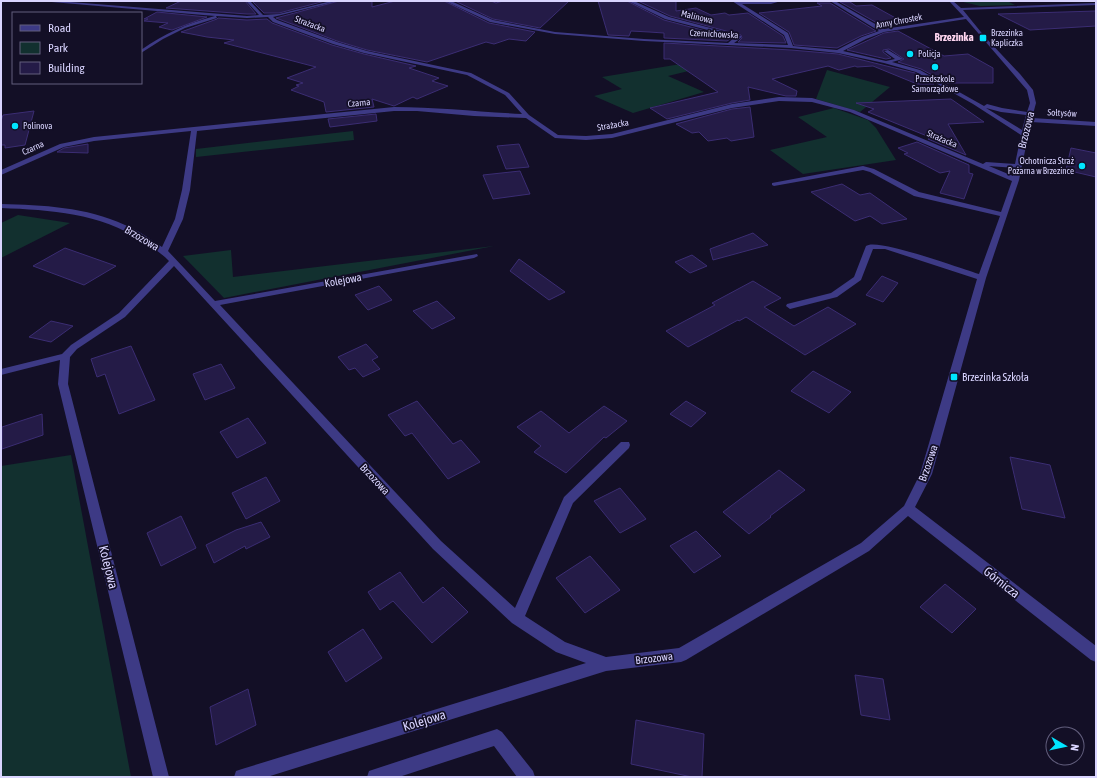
<svg xmlns="http://www.w3.org/2000/svg" width="1097" height="778" font-family="'Asap Condensed',sans-serif">
  <rect width="100%" height="100%" fill="#130f26"/>
  <g fill="#12302f">
    <path d="M959,1H1007L1015,5L980,6Z"/>
    <path d="M699,61L705,67L668,76L704,92L633,113L594,96L622,89L602,77Z"/>
    <path d="M827,70L890,87L860,112L816,99Z"/>
    <path d="M834,108L868,120L876,128L896,160L803,174L770,150L827,137L798,117Z"/>
    <path d="M353,131L354,140L196,157V149Z"/>
    <path d="M18,215L70,223L1,258V223Z"/>
    <path d="M494,246L224,298L183,256L231,250L233,277Z"/>
    <path d="M71,455L131,777H1V466Z"/>
  </g>
  <g fill="#241b47" stroke="#3b2d73">
    <path d="M181,1H245L256,14H247L166,8Z"/>
    <path d="M252,1H325L279,13H264Z"/>
    <path d="M339,1H372V7L395,1H444L489,23L535,32L526,41L509,39L494,44L486,42L427,62L367,50L337,41L276,18Z"/>
    <path d="M455,1H491L496,3L503,1H569L540,28L493,19Z"/>
    <path d="M598,1H627L664,20L732,38L727,41L664,38V33L649,32L631,31L629,36L608,35Z"/>
    <path d="M638,1H676V11L696,8L711,15L725,13L729,15L748,13L783,36L786,43L738,42L742,38L741,35L670,16Z"/>
    <path d="M840,2H850L856,6L872,5L901,21L881,23L889,27H884Z"/>
    <path d="M817,3H830L876,31L861,36L837,48L794,45L789,32L759,13L822,6Z"/>
    <path d="M1096,11V26L1030,30L998,14Z"/>
    <path d="M157,12L207,17L172,30L159,27L168,23L144,21L148,19H144Z"/>
    <path d="M218,18L247,20L267,19L272,23L332,45L364,54L416,66L409,68L439,78L432,81L448,86L417,99L413,97L394,106L372,99L374,107L326,112L324,102L291,90L299,86L296,85L303,83L287,78L316,67L224,43L234,40L207,37L181,32L217,19Z"/>
    <path d="M898,31L944,56L968,54L993,68V83H947L921,69L898,62L904,59L889,49L883,50V52L891,58L886,59L847,50L884,33Z"/>
    <path d="M664,43L791,50L838,54L915,73L934,84H917L873,66L857,67L855,66L839,70L828,66L772,79L797,91L796,96H786L748,87L750,100L732,103L667,119L650,108L718,92L670,59H664Z"/>
    <path d="M951,99L984,122L948,124L966,155L928,139L932,138L868,112L874,109L856,103Z"/>
    <path d="M750,107L754,137L731,141L727,138L708,141L699,132L692,133L676,124L732,109Z"/>
    <path d="M34,111L25,145L5,148V145H1V121L3,115Z"/>
    <path d="M376,114L377,121L330,127L328,119Z"/>
    <path d="M917,142L969,165V173L973,174L964,199L940,193L950,171L940,173L904,154L908,153L898,148Z"/>
    <path d="M88,144V153L57,152L64,148Z"/>
    <path d="M519,144L529,167L506,169L497,146Z"/>
    <path d="M1071,148L1096,153V177L1066,170Z"/>
    <path d="M520,171L530,194L493,199L483,175Z"/>
    <path d="M842,184L860,195L870,193L907,219L882,224L870,216L855,221L811,192Z"/>
    <path d="M753,233L768,245L713,260L710,249Z"/>
    <path d="M65,248L116,266L84,285L33,266Z"/>
    <path d="M692,255L707,266L690,273L675,262Z"/>
    <path d="M519,259L565,292L549,300L510,271Z"/>
    <path d="M882,276L898,283L883,302L866,295Z"/>
    <path d="M753,281L781,298L764,307L794,326L828,307L856,324L805,355L746,317L739,321L738,320L688,347L666,331L715,305L712,303Z"/>
    <path d="M379,286L392,300L368,310L355,295Z"/>
    <path d="M437,301L455,318L432,329L413,311Z"/>
    <path d="M51,321L73,326L51,342L29,337Z"/>
    <path d="M366,344L378,357L372,360L380,369L363,377L355,368L349,370L338,357Z"/>
    <path d="M131,346L155,400L119,414L105,374L97,377L91,359Z"/>
    <path d="M221,364L235,388L205,400L193,374Z"/>
    <path d="M813,371L851,392L829,413L791,391Z"/>
    <path d="M417,401L453,444L461,440L480,462L448,479L412,433L405,436L388,415Z"/>
    <path d="M686,401L706,413L691,427L670,414Z"/>
    <path d="M604,406L627,421L606,438L604,437L566,473L534,452L541,446L517,427L541,411L569,433Z"/>
    <path d="M42,414L43,435L2,449V427Z"/>
    <path d="M248,418L266,443L237,458L220,432Z"/>
    <path d="M1010,457L1050,465L1065,518L1022,509Z"/>
    <path d="M779,470L805,490L770,516L771,517L749,534L723,512Z"/>
    <path d="M266,477L280,501L246,519L232,493Z"/>
    <path d="M620,488L646,519L620,533L594,501Z"/>
    <path d="M181,516L196,548L161,566L147,533Z"/>
    <path d="M261,522L270,537L246,549L245,546L214,563L206,545L236,530Z"/>
    <path d="M696,531L721,556L694,573L670,546Z"/>
    <path d="M590,556L620,590L585,613L556,578Z"/>
    <path d="M400,572L423,603L443,587L468,612L432,643L393,601L380,610L368,592Z"/>
    <path d="M945,584L976,609L952,633L920,607Z"/>
    <path d="M363,629L382,658L346,682L328,652Z"/>
    <path d="M855,675L883,679L890,720L861,715Z"/>
    <path d="M248,689L256,725L216,745L210,707Z"/>
    <path d="M636,720L704,734L702,777H692L631,764Z"/>
  </g>
  <g fill="none" stroke-linecap="round" stroke-linejoin="round">
    <g fill="#3d3a85" fill-rule="evenodd">
      <path d="M40,1H58L247,16L259,15L246,1H250L263,15L279,14L331,1H338L273,17L277,20L337,42L367,51L471,73L509,93L529,115L558,135L586,136L612,134L732,104L779,97L812,98L854,110L983,164L986,162L1015,164L1021,135L973,104L916,72L884,63L838,53L791,48L644,41L555,34L490,22L445,1H451L493,20L555,32L644,39L728,43L735,37L665,19L628,1H634L669,17L741,36V38L734,43L788,45L784,35L732,1H781L771,4H742L788,33L793,46L837,50L862,37L879,31L830,1H835L884,29L964,17L949,1H953L961,8L1096,3V5L963,10L985,37L1020,74L1033,90L1036,103L1032,118L1096,122V126L1031,122L1019,180L986,278L932,474L915,507L1096,646V662L1091,660L908,516L869,551L686,660L681,662L606,671L267,777H234L236,771L242,769L586,663L556,652L512,623L433,549L174,266L125,317L77,349L70,357L68,384L169,777H153L58,384L60,360L1,375V369L62,354L71,345L119,313L169,261C161,253 152,247 143,241C99,213 51,210 1,208V204C43,205 86,207 125,225C138,230 150,239 162,247L175,219L182,190L191,131L94,141L64,147L1,175V170L60,144L94,137L394,107C437,107 479,112 522,114L505,95L467,75L364,53L333,44L273,22L268,17L247,18L216,16L217,18L185,28L163,39L141,53V50C165,33 186,24 215,16ZM966,19L1027,90L1030,103L1027,112L1002,108L987,104L984,106L920,70L892,62L903,59L888,50L884,51L895,59L886,61L843,51L866,39L884,32ZM779,101L812,102L850,112L1012,181L1001,212L919,192L874,169L863,166L772,183V185L774,186L863,170L870,172L914,196L1000,216L979,274C962,269 876,237 866,246L854,277L831,293L787,304L786,306L790,309L837,297L861,280L873,249H885L977,279L920,474L904,506L861,543L679,648L606,657L565,642L525,616L573,503L629,448L630,445L629,442H621L564,497L515,608L441,541L220,305L474,258L478,256L477,254L215,301L168,251L183,219L190,190L197,131L394,111H417L474,116L526,118L555,138L586,140L612,138L732,108ZM986,108L1001,112L1026,115L1022,130ZM989,166L1015,168L1013,176Z"/>
      <path d="M497,729L502,732L533,771L535,777H517L494,746L399,777H367L369,771L375,769Z"/>
    </g>
  </g>
  <g fill="#00e5ff" stroke="#130f26" stroke-width="1.5">
    <rect x="979" y="34" width="8" height="8" rx="2"/>
    <circle cx="910" cy="54" r="4"/>
    <circle cx="935" cy="67" r="4"/>
    <circle cx="15" cy="126" r="4"/>
    <circle cx="1082" cy="166" r="4"/>
    <rect x="950" y="373" width="8" height="8" rx="2"/>
  </g>
  <g text-anchor="middle" stroke-width="3.5" stroke-linejoin="round" paint-order="stroke">
    <g font-size="9" fill="#d9d4ff" stroke="#130f26">
      <text transform="translate(697 17) rotate(14)" y="3">Malinowa</text>
      <text transform="translate(899 21) rotate(-11)" y="3">Anny Chrostek</text>
      <text transform="translate(310 24) rotate(20)" y="3">Strażacka</text>
      <text transform="translate(714 34) rotate(3)" y="3">Czernichowska</text>
      <text transform="translate(359 103) rotate(-5)" y="3">Czarna</text>
      <text transform="translate(1062 113) rotate(3)" y="3">Sołtysów</text>
      <text transform="translate(613 125) rotate(-10)" y="3">Strażacka</text>
      <text transform="translate(942 139) rotate(23)" y="3">Strażacka</text>
      <text transform="translate(33 148) rotate(-24)" y="3">Czarna</text>
    </g>
    <g font-size="9" fill="#d9d4ff" stroke="#130f26" text-anchor="start">
      <text x="991" y="36">Brzezinka<tspan x="991" dy="10">Kapliczka</tspan></text>
      <text x="918" y="57">Policja</text>
      <text x="935" y="82" text-anchor="middle">Przedszkole<tspan x="935" dy="10">Samorządowe</tspan></text>
      <text x="23" y="129">Polinova</text>
      <text x="1074" y="164" text-anchor="end">Ochotnicza Straż<tspan x="1074" dy="10">Pożarna w Brzezince</tspan></text>
    </g>
    <g font-size="11" font-weight="bold" fill="#ffd6f0" stroke="#130f26">
      <text x="954" y="41">Brzezinka</text>
    </g>
    <g font-size="11" fill="#d9d4ff" stroke="#130f26">
      <text transform="translate(1026 130) rotate(-76)" y="4">Brzozowa</text>
      <text transform="translate(142 238) rotate(31)" y="4">Brzozowa</text>
      <text transform="translate(343 280) rotate(-10)" y="4">Kolejowa</text>
      <text transform="translate(928 463) rotate(-71)" y="4">Brzozowa</text>
      <text transform="translate(375 479) rotate(47)" y="4">Brzozowa</text>
      <text transform="translate(654 658) rotate(-7)" y="4">Brzozowa</text>
    </g>
    <g font-size="11" fill="#d9d4ff" stroke="#130f26" text-anchor="start">
      <text x="962" y="381">Brzezinka Szkoła</text>
    </g>
    <g font-size="13" fill="#d9d4ff" stroke="#130f26">
      <text transform="translate(109 567) rotate(76)" y="5">Kolejowa</text>
      <text transform="translate(1002 582) rotate(38)" y="5">Górnicza</text>
      <text transform="translate(424 720) rotate(-17)" y="5">Kolejowa</text>
    </g>
  </g>
  <rect width="1097" height="778" fill="none" stroke="#d9d4ff" stroke-width="4"/>
  <rect x="12" y="12" width="130" height="72" fill="#130f26" stroke="#625e7d"/>
  <rect x="20" y="25" width="20" height="6" fill="#3d3a85" stroke="#625e7d"/>
  <text x="48" y="32" font-size="12" fill="#d9d4ff">Road</text>
  <rect x="20" y="42" width="20" height="12" fill="#12302f" stroke="#625e7d"/>
  <text x="48" y="52" font-size="12" fill="#d9d4ff">Park</text>
  <rect x="20" y="62" width="20" height="12" fill="#241b47" stroke="#625e7d"/>
  <text x="48" y="72" font-size="12" fill="#d9d4ff">Building</text>
  <g transform="translate(1065 746) rotate(99)"><circle r="19" fill="#130f26" stroke="#625e7d"/>
  <path d="M0-3L7 15L0 10L-7 15Z" fill="#00e5ff"/>
  <text y="-6" font-size="11" font-weight="bold" text-anchor="middle" fill="#d9d4ff">N</text>
  </g>
</svg>
